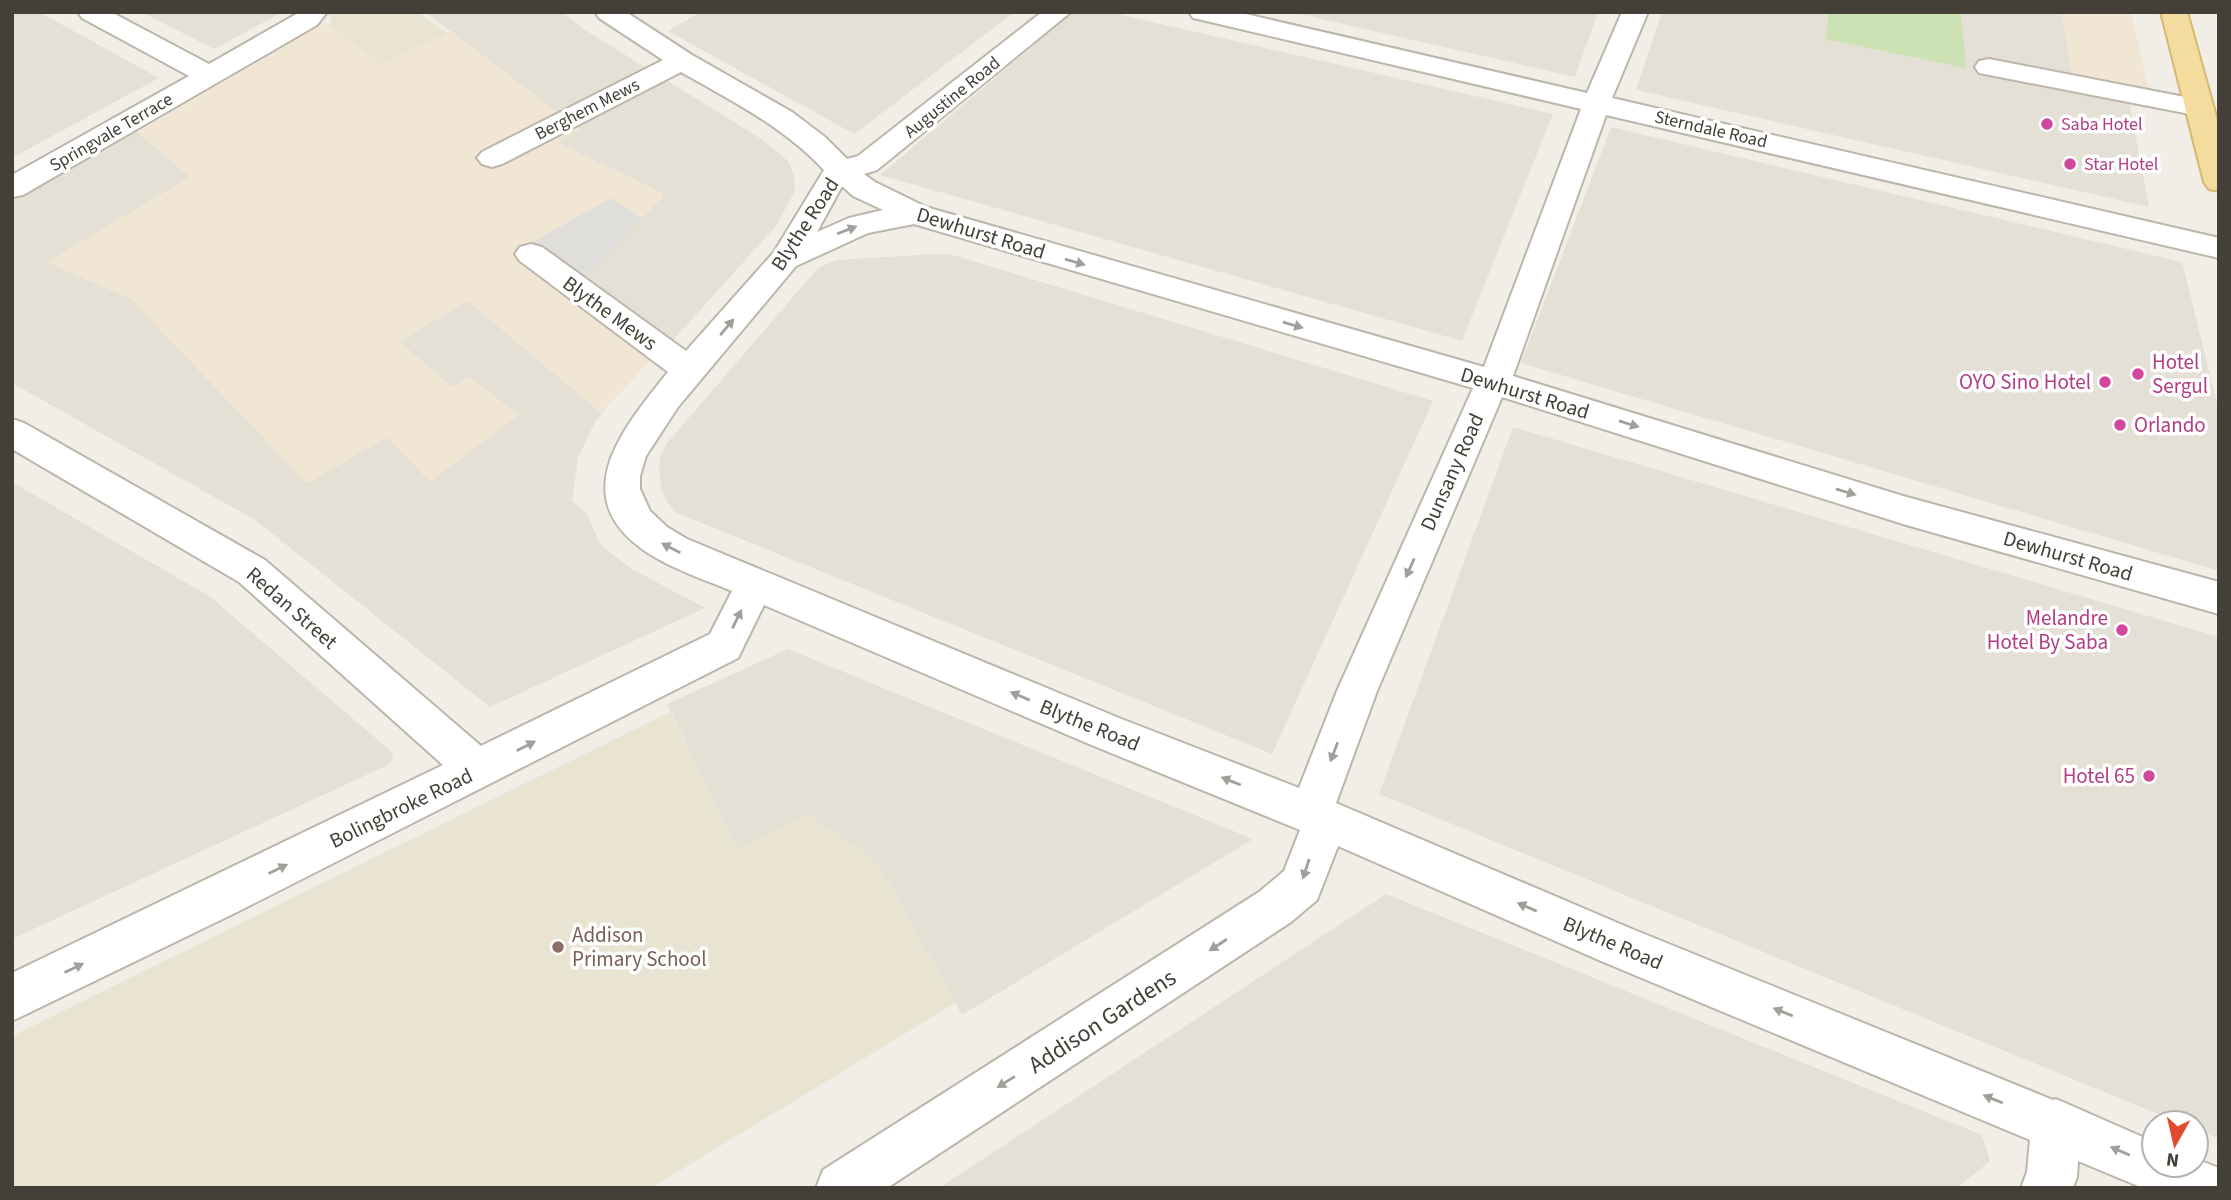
<svg xmlns="http://www.w3.org/2000/svg" width="2231" height="1200" font-family="'Source Sans 3',sans-serif">
  <rect width="100%" height="100%" fill="#f1eee7"/>
  <g fill="#e5e0d6">
    <path d="M20,12H39L159,78L12,158V16Z"/>
    <path d="M141,12H283L214,49Z"/>
    <path d="M425,12H562L585,30L760,138L788,161L794,174L795,191L776,226L667,347L583,282L664,194L556,142L579,129Z"/>
    <path d="M700,12H1015L854,134L668,31Z"/>
    <path d="M1073,12H1109L1553,114L1462,341L880,175Z"/>
    <path d="M1290,12H1598L1575,77Z"/>
    <path d="M1662,12H2062L2073,81L2127,90L2149,207L1636,90Z"/>
    <path d="M1611,127L2182,262L2219,412V571L1521,363Z"/>
    <path d="M135,130L191,177L48,262L131,299L387,436L430,481L518,415L470,377L452,387L398,341L468,301L602,413L594,424L578,458L572,501L587,514L600,544L630,568L705,608L490,707L255,520L12,383V199Z"/>
    <path d="M936,254L953,255L1433,401L1272,754L677,513L668,503L662,491L659,468L660,457L667,443L819,267L837,260Z"/>
    <path d="M1513,427L2219,637V1139L2196,1129V1123H2180L1379,794Z"/>
    <path d="M12,482L209,596L392,752L393,759L388,765L12,939Z"/>
    <path d="M788,649L1253,839L962,1015L877,862L808,814L736,849L667,704Z"/>
    <path d="M1386,894L1982,1135L1990,1161L1957,1188H939Z"/>
  </g>
  <g fill="#f1e5d4">
    <path d="M2062,12H2131L2150,94L2073,81Z"/>
    <path d="M325,23L381,64L451,31L580,129L557,143L665,194L574,292L654,356L602,413L468,301L398,342L452,387L470,377L519,415L430,482L387,437L307,484L131,299L47,262L190,177L138,132Z"/>
  </g>
  <g fill="#e9e3d2">
    <path d="M328,12H418L447,33L381,64L328,25L332,23Z"/>
    <path d="M670,712L736,849L808,814L813,817L877,862L955,1003L651,1188H12V1036Z"/>
  </g>
  <path fill="#cce1b4" d="M1829,12H1961L1966,68L1825,39Z"/>
  <path fill="#e0dedb" d="M611,198L642,218L583,282L531,243Z"/>
  <g fill="none" stroke-linecap="round" stroke-linejoin="round">
    <defs>
      <g id="minor">
        <path d="M78,12H111L209,64L300,12H327L317,25L23,195L12,197V175L189,76L82,18Z"/>
        <path d="M595,12H626L692,55L792,112L825,137L847,159L858,156L1042,12H1071L877,170L864,174L875,182L926,207L1484,367L1581,109L1202,20L1193,18L1189,12H1237L1587,93L1622,12H1648L1612,98L2219,238V258L1606,115L1513,376L1903,496L2219,582V614L1903,524L1502,397L1377,691L1336,803L1632,929L2053,1100L2056,1099L2154,1142V1165H2196V1159L2219,1168V1188H2143L2078,1161L2077,1177L2073,1188H2021L2027,1172L2030,1140L1601,961L1338,846L1317,900L1291,922L887,1188H816L823,1170L1259,892L1284,871L1300,830L1089,744L764,605L738,658L237,912L12,1021V973L443,765L239,582L12,449V419L24,423L265,560L481,746L710,634L732,591C708,581 681,572 658,559C561,504 618,434 668,372L520,261L515,254L520,247L531,244L542,247L686,351L774,252L824,170C784,127 732,101 681,72L502,164L492,167L482,164L477,158L482,152L663,60L599,18ZM842,186L853,196L883,210L849,218L817,232ZM914,224L1473,388L1337,691L1299,788L1119,718L687,539L667,527L650,511L640,489V476L646,456L678,407L796,266L868,233Z"/>
        <path d="M1989,59L2200,100L2210,102L2214,108L2210,114L2200,116L1979,73L1975,67L1979,61Z"/>
      </g>
      <path id="major" d="M2161,12H2187L2219,127V191L2209,189L2204,182Z"/>
    </defs>
    <use href="#minor" stroke="#bcb6aa" stroke-width="4"/>
    <use href="#major" stroke="#d6b970" stroke-width="4"/>
    <use href="#minor" fill="#fff" fill-rule="evenodd"/>
    <use href="#major" fill="#f3dc9e" fill-rule="evenodd"/>
  </g>
  <defs><path id="oneway-solid" d="M-6-.8H1V-3.2L6.5 0L1 3.2V.8H-6Z" transform="scale(1.75)"/></defs>
  <g fill="#a29f9b">
    <use href="#oneway-solid" transform="translate(847 230) rotate(-21)"/>
    <use href="#oneway-solid" transform="translate(1075 262) rotate(16)"/>
    <use href="#oneway-solid" transform="translate(1293 325) rotate(16)"/>
    <use href="#oneway-solid" transform="translate(727 327) rotate(-50)"/>
    <use href="#oneway-solid" transform="translate(1629 424) rotate(17)"/>
    <use href="#oneway-solid" transform="translate(1846 492) rotate(17)"/>
    <use href="#oneway-solid" transform="translate(671 548) rotate(-153)"/>
    <use href="#oneway-solid" transform="translate(1410 568) rotate(114)"/>
    <use href="#oneway-solid" transform="translate(737 619) rotate(-64)"/>
    <use href="#oneway-solid" transform="translate(1020 696) rotate(-157)"/>
    <use href="#oneway-solid" transform="translate(526 746) rotate(-27)"/>
    <use href="#oneway-solid" transform="translate(1334 752) rotate(111)"/>
    <use href="#oneway-solid" transform="translate(1231 781) rotate(-158)"/>
    <use href="#oneway-solid" transform="translate(278 869) rotate(-26)"/>
    <use href="#oneway-solid" transform="translate(1306 869) rotate(108)"/>
    <use href="#oneway-solid" transform="translate(1527 907) rotate(-157)"/>
    <use href="#oneway-solid" transform="translate(1218 945) rotate(147)"/>
    <use href="#oneway-solid" transform="translate(74 968) rotate(-26)"/>
    <use href="#oneway-solid" transform="translate(1783 1012) rotate(-158)"/>
    <use href="#oneway-solid" transform="translate(1006 1082) rotate(148)"/>
    <use href="#oneway-solid" transform="translate(1993 1099) rotate(-158)"/>
    <use href="#oneway-solid" transform="translate(2120 1151) rotate(-157)"/>
  </g>
  <g fill="#d1479c" stroke="#fff" stroke-width="2.5">
    <circle cx="2047" cy="124" r="7"/>
    <circle cx="2070" cy="164" r="7"/>
    <circle cx="2138" cy="374" r="7"/>
    <circle cx="2105" cy="382" r="7"/>
    <circle cx="2120" cy="425" r="7"/>
    <circle cx="2122" cy="630" r="7"/>
    <circle cx="2149" cy="776" r="7"/>
  </g>
  <circle fill="#8d6e63" stroke="#fff" stroke-width="2.5" cx="558" cy="947" r="7"/>
  <g text-anchor="middle" stroke-width="7" stroke-linejoin="round" paint-order="stroke">
    <g font-size="18" fill="#443f37" stroke="#fff">
      <text transform="translate(952 97) rotate(-39)" y="6">Augustine Road</text>
      <text transform="translate(587 109) rotate(-27)" y="6">Berghem Mews</text>
      <text transform="translate(1711 129) rotate(13)" y="6">Sterndale Road</text>
      <text transform="translate(111 132) rotate(-30)" y="6">Springvale Terrace</text>
    </g>
    <g font-size="18" fill="#b23c85" stroke="#fff" text-anchor="start">
      <text x="2061" y="130">Saba Hotel</text>
      <text x="2084" y="170">Star Hotel</text>
    </g>
    <g font-size="21" fill="#443f37" stroke="#fff">
      <text transform="translate(805 224) rotate(-57)" y="7">Blythe Road</text>
      <text transform="translate(981 233) rotate(17)" y="7">Dewhurst Road</text>
      <text transform="translate(610 313) rotate(36)" y="7">Blythe Mews</text>
      <text transform="translate(1525 393) rotate(17)" y="7">Dewhurst Road</text>
      <text transform="translate(1452 472) rotate(-66)" y="7">Dunsany Road</text>
      <text transform="translate(2068 556) rotate(16)" y="7">Dewhurst Road</text>
      <text transform="translate(292 608) rotate(41)" y="7">Redan Street</text>
      <text transform="translate(1090 725) rotate(22)" y="7">Blythe Road</text>
      <text transform="translate(401 808) rotate(-26)" y="7">Bolingbroke Road</text>
      <text transform="translate(1613 943) rotate(23)" y="7">Blythe Road</text>
    </g>
    <g font-size="21" fill="#b23c85" stroke="#fff" text-anchor="end">
      <text x="2152" y="369" text-anchor="start">Hotel<tspan x="2152" dy="24">Sergul</tspan></text>
      <text x="2091" y="389">OYO Sino Hotel</text>
      <text x="2134" y="432" text-anchor="start">Orlando</text>
      <text x="2108" y="625">Melandre<tspan x="2108" dy="24">Hotel By Saba</tspan></text>
      <text x="2135" y="783">Hotel 65</text>
    </g>
    <g font-size="21" fill="#785e54" stroke="#fff" text-anchor="start">
      <text x="572" y="942">Addison<tspan x="572" dy="24">Primary School</tspan></text>
    </g>
    <g font-size="24" fill="#443f37" stroke="#fff">
      <text transform="translate(1102 1021) rotate(-33)" y="8">Addison Gardens</text>
    </g>
  </g>
  <rect width="2231" height="1200" fill="none" stroke="#443f37" stroke-width="28"/>
  <g transform="translate(2175 1144) rotate(188)"><circle r="33" fill="#ffffff" stroke="#b4b2af" stroke-width="2"/>
  <path d="M0-5L12 26L0 18L-12 26Z" fill="#e24b2d"/>
  <text y="-10" font-size="19" font-weight="bold" text-anchor="middle" fill="#443f37">N</text>
  </g>
</svg>
